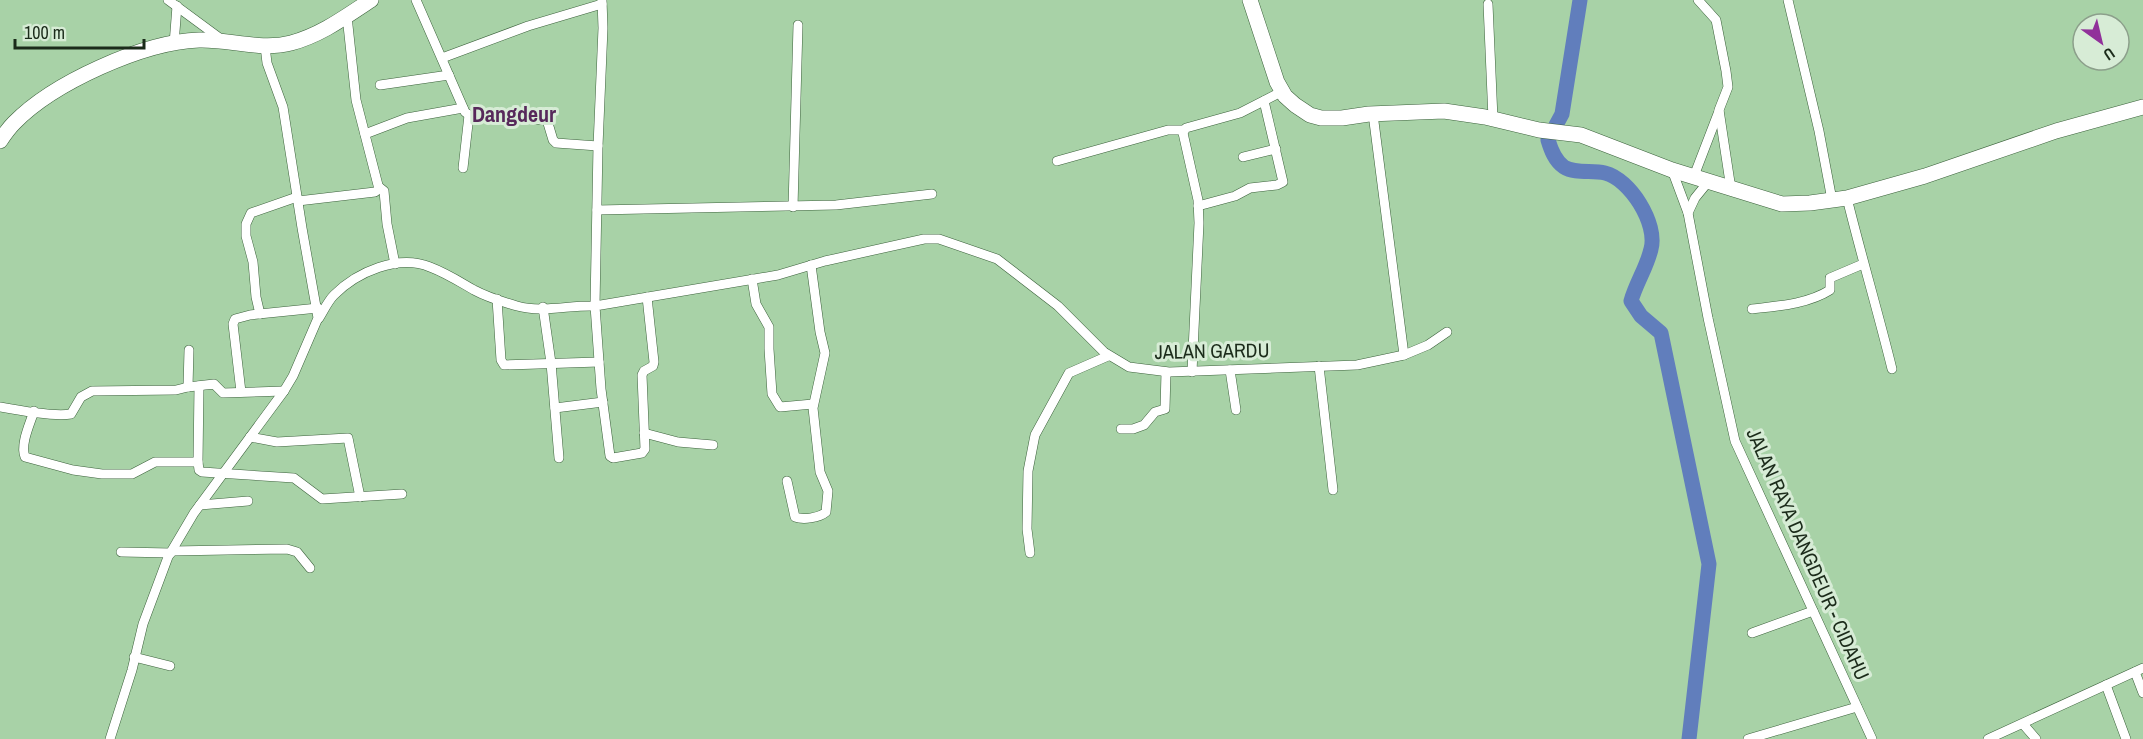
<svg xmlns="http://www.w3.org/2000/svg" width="2143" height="739" font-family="'Archivo Narrow',sans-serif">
  <rect width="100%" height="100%" fill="#a8d2a7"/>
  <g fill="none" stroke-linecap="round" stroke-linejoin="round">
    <path stroke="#617ebc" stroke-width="15" d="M1580,0L1562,114L1548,140C1551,150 1555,161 1564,167C1575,174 1592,170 1605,173C1630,179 1658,224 1651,249C1647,267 1636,283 1631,301L1641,316L1661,333L1709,564L1689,739"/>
    <defs>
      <g id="street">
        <path d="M168,0L221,39"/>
        <path d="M416,0L465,112L469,115L547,120L553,140L556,143L598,146"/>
        <path d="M1698,0L1716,20L1726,71L1728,87L1719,110L1731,189"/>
        <path d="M1788,0L1819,131L1832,200"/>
        <path d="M1488,4L1493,119"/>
        <path d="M174,44L177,6"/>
        <path d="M442,58L528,26L602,4"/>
        <path d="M380,85L449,75"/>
        <path d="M1373,114L1404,355"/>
        <path d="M365,134L407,118L463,108"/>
        <path d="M1243,157L1276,149"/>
        <path d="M1057,161L1168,130H1184"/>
        <path d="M463,168L469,115"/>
        <path d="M1672,170L1688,213L1708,318L1735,441L1872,739"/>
        <path d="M1694,176L1719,111"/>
        <path d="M379,187L384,191L387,224L395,264"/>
        <path d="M1847,198C1861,255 1878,312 1892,369"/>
        <path d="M298,201L375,192L379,189L356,100L347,16"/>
        <path d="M1198,206L1235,196L1250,188L1277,185L1283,182L1264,101"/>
        <path d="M793,207L798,25"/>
        <path d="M597,210L836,205L932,194"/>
        <path d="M1688,213L1695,198L1708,182"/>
        <path d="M752,279L756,304L769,327V349L772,394L780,407L813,404"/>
        <path d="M647,297L654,362L653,366L644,371L642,375L645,449L642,453L613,458L610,456L601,389L595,306L778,275L825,261L924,239H939L997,259L1058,306L1104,352L1129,367L1169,372L1357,365L1404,355L1428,345L1447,332"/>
        <path d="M497,299L501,360L504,365L599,362"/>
        <path d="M543,307L551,363L559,458"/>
        <path d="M1752,309C1778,306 1808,304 1830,290V278L1863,264"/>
        <path d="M260,314L256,297L253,262L246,236V224L251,213L297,197"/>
        <path d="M319,318C324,310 328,301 334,295C357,272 398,254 430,267C446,273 460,282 474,290C487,297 503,302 517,306C541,313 570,305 595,306L598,146L603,28L602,0"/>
        <path d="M1319,366L1333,490"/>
        <path d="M1230,370L1236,410"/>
        <path d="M1192,372L1199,223L1198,200L1183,133L1186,128L1240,113L1283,91"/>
        <path d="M199,386L198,462L199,470L202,472L294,478L322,499L402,494"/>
        <path d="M188,387L189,350"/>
        <path d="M241,392L233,324L235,319L250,315L318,308"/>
        <path d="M0,407C16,410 55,417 71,414L81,397L92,391L176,390L188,387L214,384L223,393L284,391"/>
        <path d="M555,408L603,402"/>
        <path d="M34,411C30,424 20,444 25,457L73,470L102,474H132L155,462H198"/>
        <path d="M1121,429H1133L1144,425L1155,412L1165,409L1166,372"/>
        <path d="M644,433L678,442L713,445"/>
        <path d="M250,437L277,442L348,438L360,497"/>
        <path d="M787,481L795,517C803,520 819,518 826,512L828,491L820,472L813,408L825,353L820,332L811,265"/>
        <path d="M200,505L248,501"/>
        <path d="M172,551L287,549L297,552L310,568"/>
        <path d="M121,552L171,553"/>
        <path d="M1030,553L1027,529L1028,471L1035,435L1069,373L1108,356"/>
        <path d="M1752,633L1813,611"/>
        <path d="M134,657L170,666"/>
        <path d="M2135,672L2143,693"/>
        <path d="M2106,685L2126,739"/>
        <path d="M2023,724L2036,739"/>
        <path d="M110,739L132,670L143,624L168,557L194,513L284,391L293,376L318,318L302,228L283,107L267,63L265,46"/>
        <path d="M1748,739L1857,707"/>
        <path d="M1988,739L2143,668"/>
      </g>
      <g id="primary">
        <path d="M1250,0L1277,82L1285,96L1295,105L1310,115L1321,118H1342L1369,114L1444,111L1485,117L1539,130L1581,135L1672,170L1782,204L1810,203L1847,198L1925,176L2056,131L2143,107"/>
        <path d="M0,141C4,135 9,128 14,123C53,83 143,42 199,40C230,39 260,51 291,43C321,35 345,17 371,0"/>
      </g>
    </defs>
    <use href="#street" stroke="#3c623c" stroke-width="10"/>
    <use href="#primary" stroke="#3c623c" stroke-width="16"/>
    <use href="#street" stroke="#fff" stroke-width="9"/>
    <use href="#primary" stroke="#fff" stroke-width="15"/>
  </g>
  <g text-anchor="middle" stroke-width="6" stroke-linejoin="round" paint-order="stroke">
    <g font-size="20" fill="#1b2b1a" stroke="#d7ecd6">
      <text transform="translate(1212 351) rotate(-1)" y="7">JALAN GARDU</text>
      <text transform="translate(1808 554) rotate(66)" y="7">JALAN RAYA DANGDEUR - CIDAHU</text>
    </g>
    <g font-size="22" font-weight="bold" fill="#57295b" stroke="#d7ecd6">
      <text x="514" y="122">Dangdeur</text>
    </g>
  </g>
  <g transform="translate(2101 42) rotate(146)"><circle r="28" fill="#d7ecd6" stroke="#8c9f8b" stroke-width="1.5"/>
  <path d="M0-4.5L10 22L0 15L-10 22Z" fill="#91319a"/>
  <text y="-9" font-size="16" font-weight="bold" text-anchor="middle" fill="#1b2b1a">U</text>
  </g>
  <path d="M15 39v9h129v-9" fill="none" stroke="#1b2b1a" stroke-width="3"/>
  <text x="24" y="39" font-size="18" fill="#1b2b1a" stroke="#d7ecd6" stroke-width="4.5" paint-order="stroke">100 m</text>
</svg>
